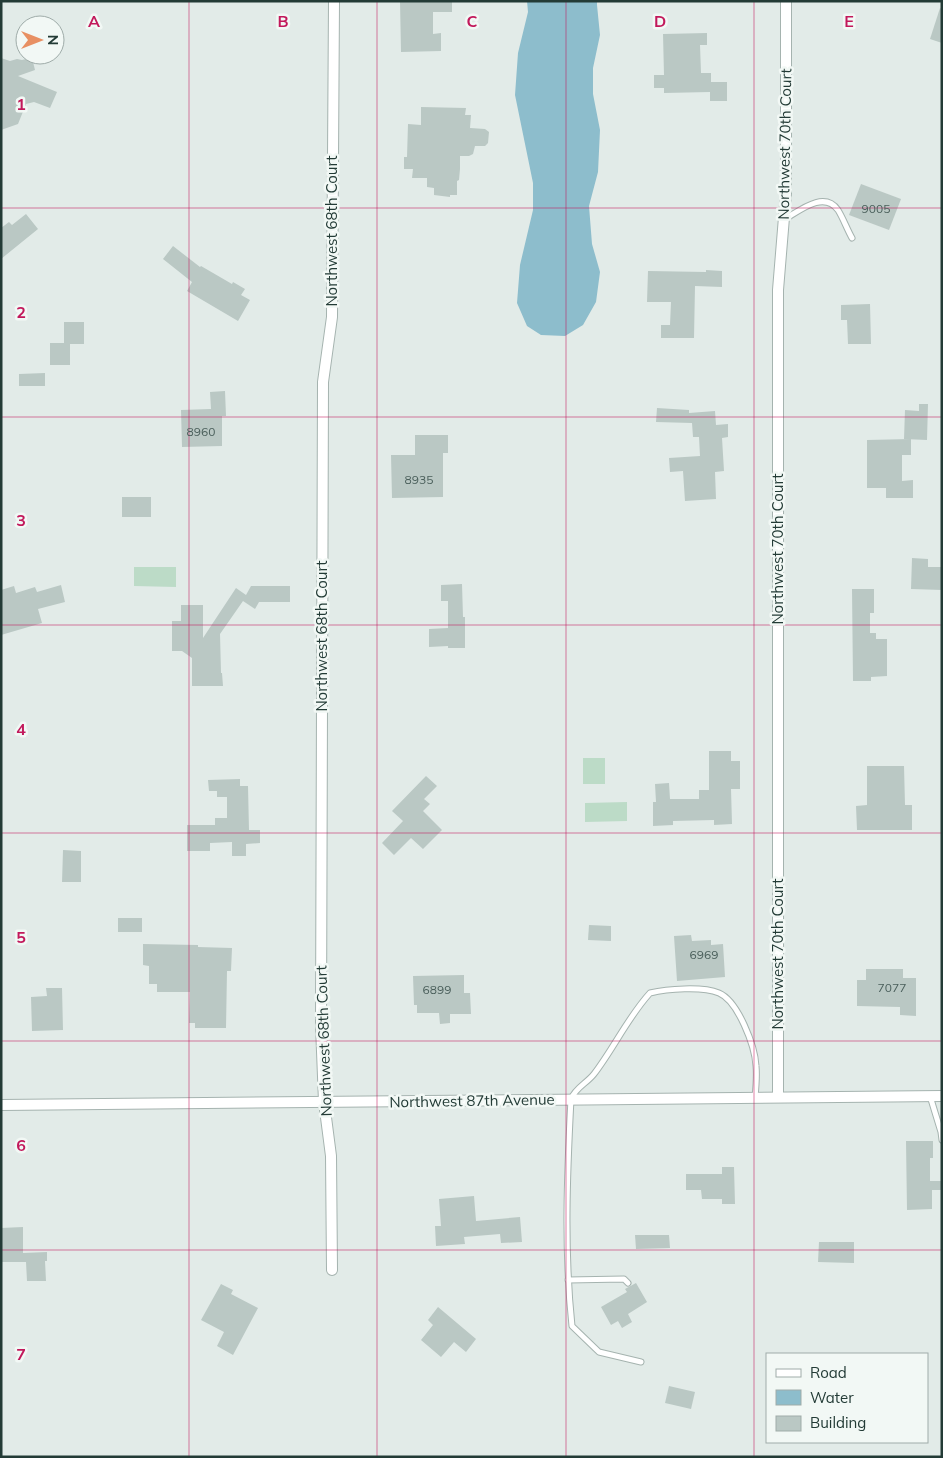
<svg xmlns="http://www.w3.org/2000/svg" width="943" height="1458" font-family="Mulish,sans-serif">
  <rect width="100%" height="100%" fill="#e2ebe8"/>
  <g fill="#bcdbc7">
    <path d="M134,567H176V587L134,586Z"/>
    <rect x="583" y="758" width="22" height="26"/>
    <path d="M627,802V821L585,822V803Z"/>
  </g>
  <path fill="#8dbdcc" d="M527,1H597V5L600,35L593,68V94L600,130L598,172L589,206L592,244L600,272L596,302L583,325L565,336L541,335L527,326L517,303L520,265L533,210V183L515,95L518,53L528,12Z"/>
  <g fill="#bac8c4">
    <path d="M400,1H452V12H433V34L441,33V51L401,52Z"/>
    <path d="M940,8L942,9V43L930,39Z"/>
    <path d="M707,33V45H700L701,73H711V82H727V101H710V92L664,93V88H654V75H664L663,34Z"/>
    <path d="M1,58L10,61L17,59L22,60L26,59L33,62L35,70L18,76L57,92L50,108L34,102L26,104L18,124L1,130Z"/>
    <path d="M421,107L466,108L465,115H471L470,128L485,129L489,132L488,143L485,146H475L473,154L469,156H460V169L459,180L457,181V195H450V197L434,195V188L427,187V178H412L413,169H404V157H407L408,124L421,125Z"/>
    <path d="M861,184L901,199L889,230L849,215Z"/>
    <path d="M26,214L38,229L1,259V228L9,222L12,225Z"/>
    <path d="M173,246L200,267L201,266L232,284L233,282L245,289L241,295L250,300L238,321L187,291L192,282L163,259Z"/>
    <path d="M706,270L722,271V287L695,286L694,338H661V325H670L671,302H647L648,271L706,272Z"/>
    <path d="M870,304L871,344H848L847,320H841V305Z"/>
    <path d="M64,322H84V344H70V365H50V343H64Z"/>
    <path d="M45,373V386H19V374Z"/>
    <path d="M225,391L226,416H222V446L182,447L181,410L211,409L210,392Z"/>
    <path d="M919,404H928L927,440L904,439L905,410L919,411Z"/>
    <path d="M657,408L689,410V413L715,411L716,425L728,424V437L722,438L724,471L715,472L716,499L685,501L683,471L670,472L669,458L700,456L699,437H693L692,423L656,422Z"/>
    <path d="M415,435H448V453H443V497L392,498L391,455H415Z"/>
    <path d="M911,439V455H902V481L913,480V498H886V488H867V440Z"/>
    <rect x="122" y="497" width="29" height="20"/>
    <path d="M912,558L928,559V567H942V590L911,589Z"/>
    <path d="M462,584L463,617H465V648H448V646L429,647V629L448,628V601H441V585Z"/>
    <path d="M61,585L65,602L38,609L42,623L1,635V590L14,586L16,593L35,587L37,592Z"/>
    <path d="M251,586H290V602H259L255,609L243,601L220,634L221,673H222L223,686H192V658L182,651H172V621H181V605H203V638L236,588L246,595Z"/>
    <path d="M852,589H874V613H870V633H876V639H887V676L871,677V681H853Z"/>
    <path d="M709,751H731V761H740V789H731L732,824L714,825V820L673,821V825L653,826V802H656L655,784L669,783L670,799H699V790H709Z"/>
    <path d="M867,766H904L905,805H912V830H857L856,806L867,805Z"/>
    <path d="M426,776L437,786L424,799L430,804L423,811L442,830L423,849L411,838L394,855L382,843L403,821L392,811Z"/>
    <path d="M240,779V786H248L249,830H260V843L246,844V856H232V842L210,843V851H187V825H215V818H227V797H217V791H209L208,780Z"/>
    <path d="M63,850L81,851V882H62Z"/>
    <rect x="118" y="918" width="24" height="14"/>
    <path d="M589,925L611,926V941L588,940Z"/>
    <path d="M691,935L692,941L711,940V945L723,944L725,977L677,981L674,936Z"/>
    <path d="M143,944L198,945V947L232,948L231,971H227L226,1028H195V1023H189L190,992H157V984H149V966L143,965Z"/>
    <path d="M866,969H903V978H916V1016L900,1015V1007L857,1006V980H866Z"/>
    <path d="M464,975V993H470L471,1014H450V1023L440,1024L439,1013H417V1005H414L413,976Z"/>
    <path d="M46,988H62L63,1030L32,1031L31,997L47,996Z"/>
    <path d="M906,1141H933V1158H930V1181H941V1190H932V1209L907,1210Z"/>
    <path d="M722,1167H734L735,1204H722V1199H702L701,1190H686V1174H722Z"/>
    <path d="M474,1196L476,1221L520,1217L522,1242L501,1243L500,1234L464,1237L465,1244L436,1246L435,1226H441L439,1199Z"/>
    <path d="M23,1227V1253L47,1252V1261H45L46,1281H27L26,1262H1V1228Z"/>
    <path d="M635,1235H669L670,1248L636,1249Z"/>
    <path d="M819,1242H854V1263L818,1262Z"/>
    <path d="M636,1283L647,1302L628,1314L632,1322L622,1328L618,1321L611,1325L601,1307L627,1292L625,1289Z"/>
    <path d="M221,1284L233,1290L231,1294L258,1308L233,1355L217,1346L224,1332L201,1320Z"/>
    <path d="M438,1307L476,1339L466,1352L454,1342L441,1357L421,1340L433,1325L428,1320Z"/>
    <path d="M669,1386L695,1392L691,1409L665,1403Z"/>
  </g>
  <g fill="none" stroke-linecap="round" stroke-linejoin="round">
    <defs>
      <g id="service">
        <path d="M785,219C799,211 824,190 838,210C843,218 847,229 852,238"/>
        <path d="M930,1096L941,1132L942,1140"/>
        <path d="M568,1280L624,1279L628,1283"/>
        <path d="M641,1362L599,1352L572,1326C564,1250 567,1175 571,1099C576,1087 586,1084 594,1074C614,1048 628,1017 650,993C667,989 702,986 719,993C738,1001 755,1046 756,1066C757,1076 756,1087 755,1097"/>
      </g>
      <g id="minor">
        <path d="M778,1097V290L786,193V1"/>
        <path d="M1,1105L942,1096"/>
        <path d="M332,1270L331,1156L324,1102L321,1026L323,382L332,317L334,1"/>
      </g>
    </defs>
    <use href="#service" stroke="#a5b3af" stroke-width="7"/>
    <use href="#minor" stroke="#a5b3af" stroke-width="12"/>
    <use href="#service" stroke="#fff" stroke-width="5"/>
    <use href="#minor" stroke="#fff" stroke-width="10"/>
  </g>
  <path fill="none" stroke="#c2185b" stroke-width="1" stroke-opacity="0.55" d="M189,1V1457M377,1V1457M566,1V1457M754,1V1457M1,208H942M1,417H942M1,625H942M1,833H942M1,1041H942M1,1250H942"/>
  <g text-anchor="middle" stroke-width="5" stroke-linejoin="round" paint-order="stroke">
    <g font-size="12" fill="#495e5a">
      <text x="876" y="213">9005</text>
      <text x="201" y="436">8960</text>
      <text x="419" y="484">8935</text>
      <text x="704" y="959">6969</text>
      <text x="892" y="992">7077</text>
      <text x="437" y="994">6899</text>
    </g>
    <g font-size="15" fill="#233b36" stroke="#f2f8f5">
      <text transform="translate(785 144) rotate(-89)" y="5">Northwest 70th Court</text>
      <text transform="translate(332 231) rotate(-90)" y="5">Northwest 68th Court</text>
      <text transform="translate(778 549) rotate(-90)" y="5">Northwest 70th Court</text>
      <text transform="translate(322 636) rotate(-90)" y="5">Northwest 68th Court</text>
      <text transform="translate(778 954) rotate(-90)" y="5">Northwest 70th Court</text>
      <text transform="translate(324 1041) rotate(-92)" y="5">Northwest 68th Court</text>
      <text transform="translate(472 1101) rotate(-1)" y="5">Northwest 87th Avenue</text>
    </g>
  </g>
  <g font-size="16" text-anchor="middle" font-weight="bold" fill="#c2185b" stroke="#f2f8f5" stroke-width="5" stroke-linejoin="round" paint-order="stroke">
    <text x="94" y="27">A</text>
    <text x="283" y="27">B</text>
    <text x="472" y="27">C</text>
    <text x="660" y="27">D</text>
    <text x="849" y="27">E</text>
    <text x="21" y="110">1</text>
    <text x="21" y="318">2</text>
    <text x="21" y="526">3</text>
    <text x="21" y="735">4</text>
    <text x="21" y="943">5</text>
    <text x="21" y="1151">6</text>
    <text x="21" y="1360">7</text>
  </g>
  <rect width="943" height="1458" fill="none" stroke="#233b36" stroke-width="5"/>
  <rect x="766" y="1353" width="162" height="90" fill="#f2f8f5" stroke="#9faca9"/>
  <rect x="776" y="1369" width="25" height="8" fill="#ffffff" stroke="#9faca9"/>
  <text x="810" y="1378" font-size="15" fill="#233b36">Road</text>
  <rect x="776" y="1390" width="25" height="15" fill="#8dbdcc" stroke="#9faca9"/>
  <text x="810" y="1403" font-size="15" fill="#233b36">Water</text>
  <rect x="776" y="1416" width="25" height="15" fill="#bac8c4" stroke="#9faca9"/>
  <text x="810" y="1428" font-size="15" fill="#233b36">Building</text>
  <g transform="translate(40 40) rotate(90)"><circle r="24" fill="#f2f8f5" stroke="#9faca9"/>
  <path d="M0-4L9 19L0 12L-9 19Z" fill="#e89063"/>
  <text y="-8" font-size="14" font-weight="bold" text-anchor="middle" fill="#233b36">N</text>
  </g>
</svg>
